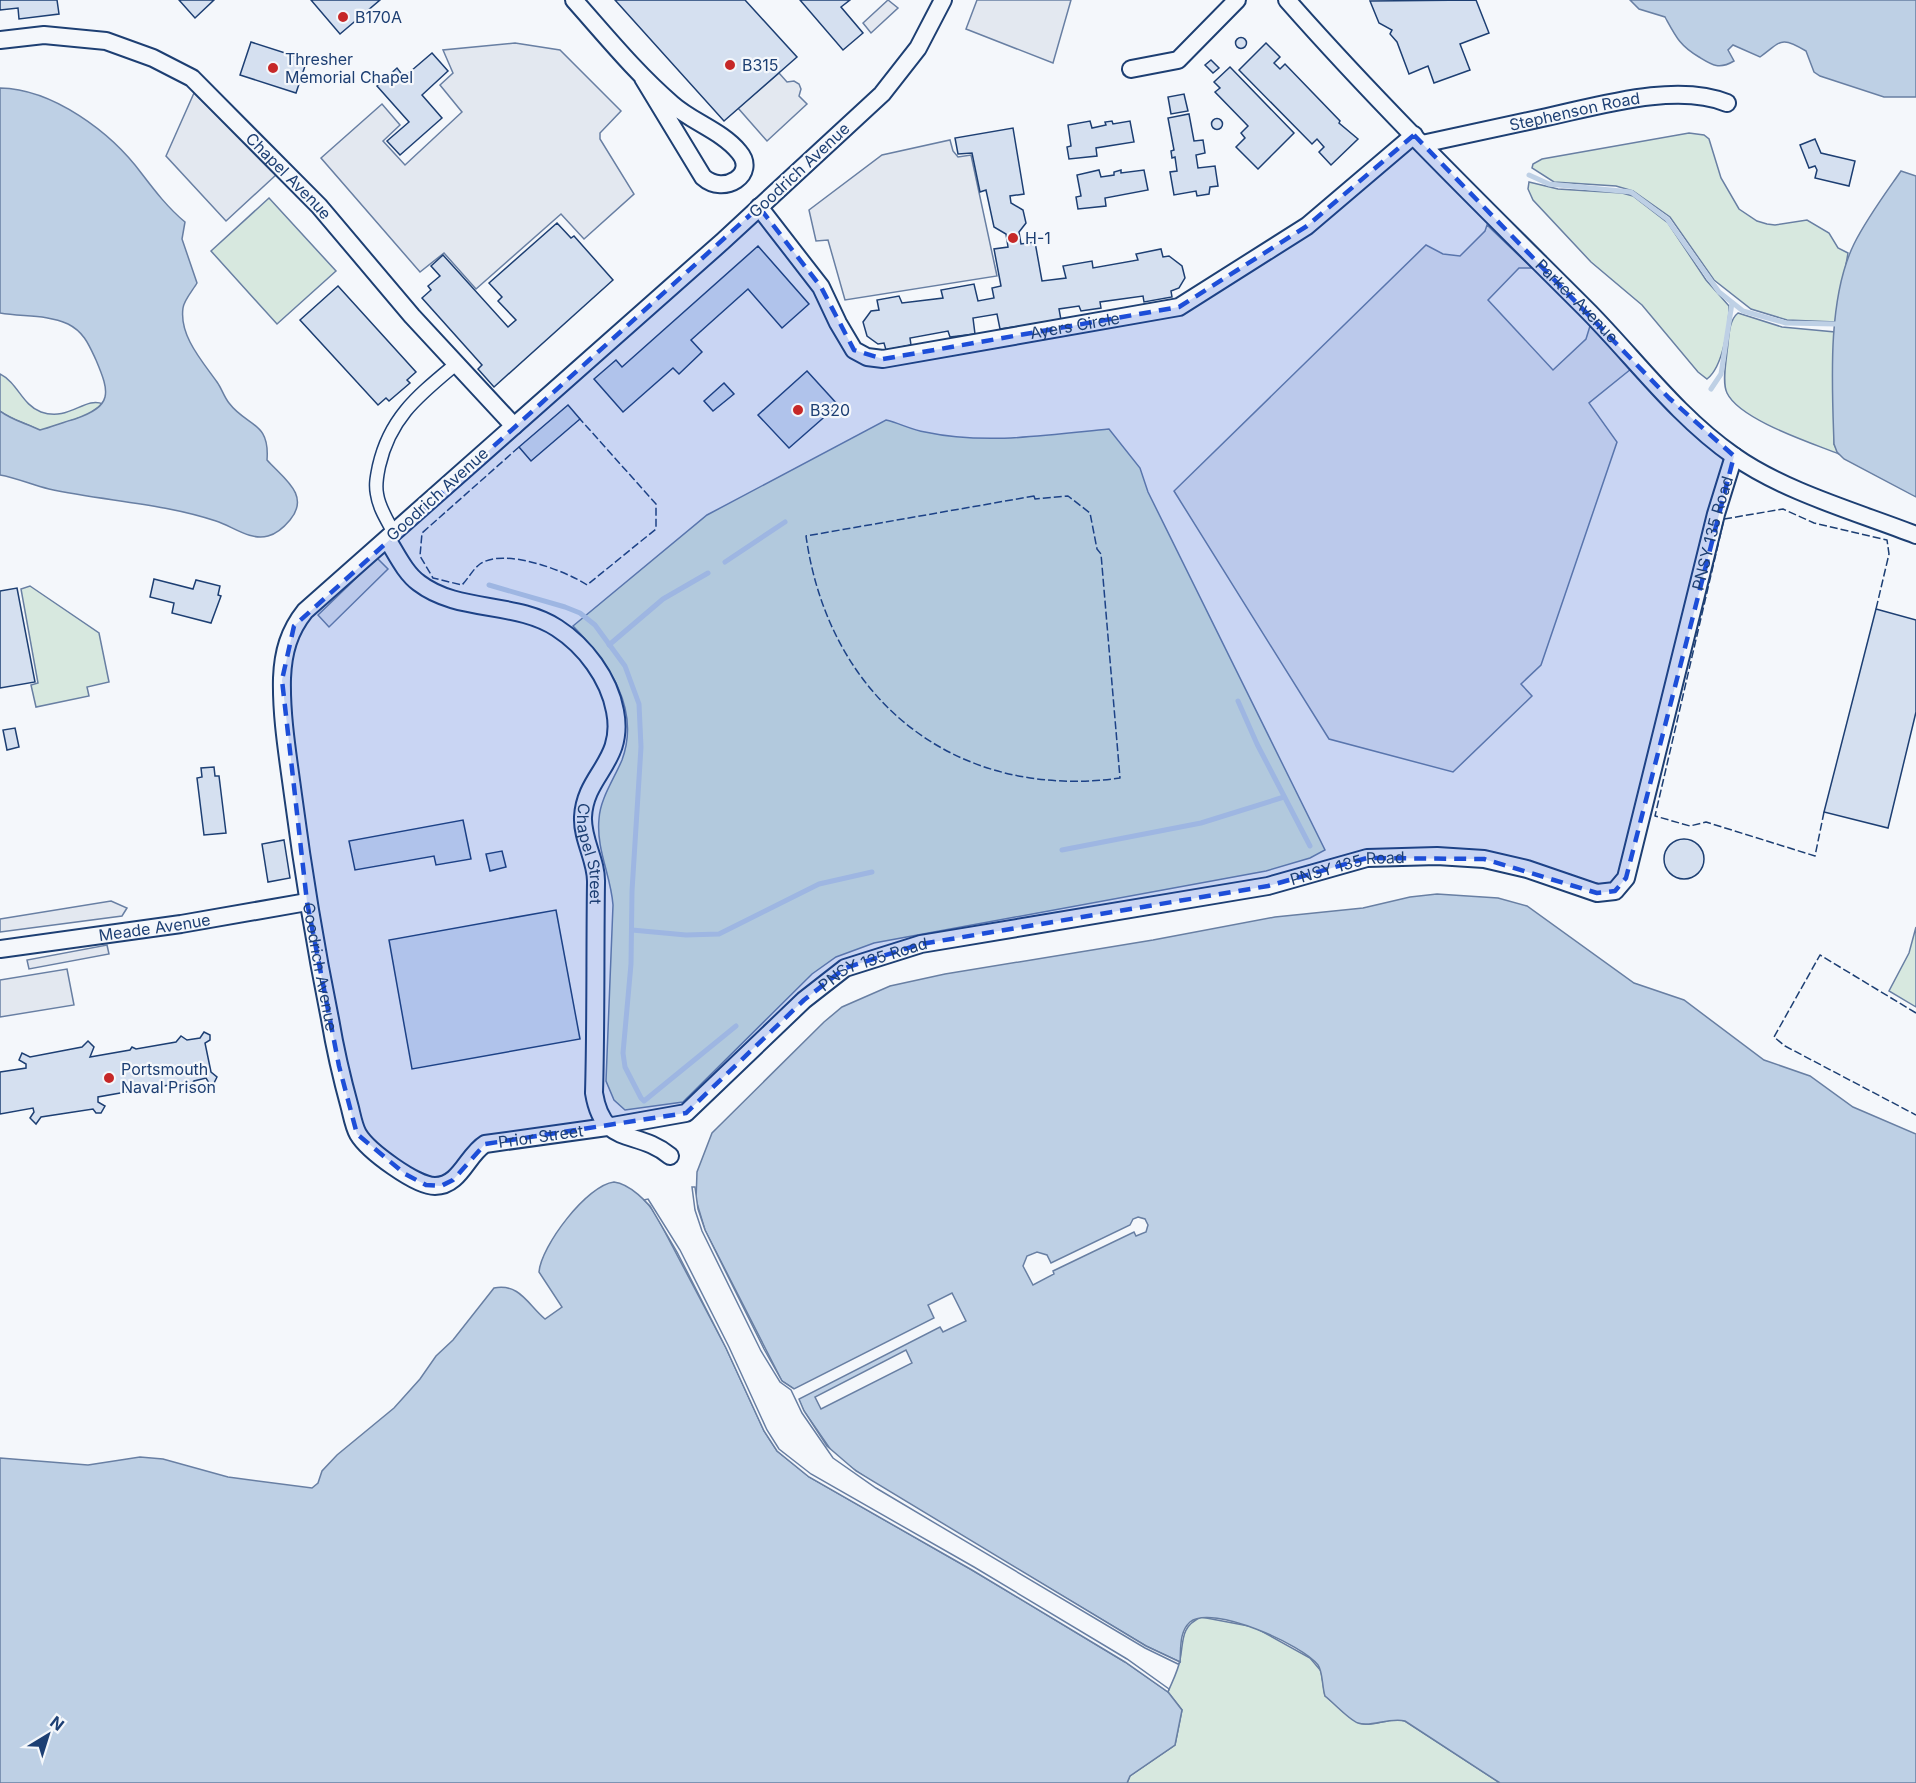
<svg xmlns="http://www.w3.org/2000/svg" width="1916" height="1783" font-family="Inter,sans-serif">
  <rect width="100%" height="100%" fill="#f4f7fb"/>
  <g fill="#d7e8df" stroke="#687fa3" stroke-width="1.5">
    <path d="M1689,133L1704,135L1709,139L1721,178L1739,209L1757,221L1767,224L1775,225L1807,220L1829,233L1838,248L1848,253L1836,322L1787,320L1751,309L1714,280L1670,217L1633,191L1616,186L1554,182L1532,168L1533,164L1542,159Z"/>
    <path d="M1529,182L1558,189L1622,193L1633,196L1668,223L1706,280L1729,306C1729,325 1723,367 1707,379L1698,372L1642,305L1591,262L1533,200L1528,189Z"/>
    <path d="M269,198L336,271L277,324L211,251Z"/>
    <path d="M1738,313L1782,327L1835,332L1834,444L1839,454C1812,443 1740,420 1727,393C1722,383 1726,363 1727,352C1729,339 1728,321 1738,313Z"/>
    <path d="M0,374C18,383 22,405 41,412C69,422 85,396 103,404L88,415L40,431C26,423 13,420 0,411Z"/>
    <path d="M886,420C899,423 912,430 925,432C985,445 1049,435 1109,429L1140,468L1148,492L1325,850L1310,858L1266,871L874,943L836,957L812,974L683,1102L625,1110L614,1100L606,1081L613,905C611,876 596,849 599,819C600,799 614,779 622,760C641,708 608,662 573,626L707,515Z"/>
    <path d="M30,586L99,633L109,682L87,687L89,696L36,707L31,685L38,683L21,589Z"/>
    <path d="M1916,927V1007L1889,991L1909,953Z"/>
    <path d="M1201,1617L1254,1627L1310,1658L1321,1671L1325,1696C1337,1705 1352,1724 1368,1724C1382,1724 1391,1717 1405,1721L1500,1783H1127L1130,1776L1175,1745L1182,1710L1168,1692C1172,1682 1178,1671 1180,1660C1184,1640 1180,1627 1201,1617Z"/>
  </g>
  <g fill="#e3e8f0" stroke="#687fa3" stroke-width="1.5">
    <path d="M888,0L898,8L871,33L863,23Z"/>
    <path d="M977,0H1071L1053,63L966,29Z"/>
    <path d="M515,43L560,50L621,111L600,133V139L634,194L584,239L561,214L476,289L444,253L420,272L321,158L382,104L400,125L383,141L405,165L462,112L440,85L453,73L443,50Z"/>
    <path d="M779,73L787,82L794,81L799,84L801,89L799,96L807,104L767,141L738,108Z"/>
    <path d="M194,93L277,174L226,221L166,156Z"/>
    <path d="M950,140L953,151L958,157L971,155L997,276L845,300L828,240L816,241L809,210L882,155Z"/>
    <path d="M1487,225L1532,268H1519L1488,300L1553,370L1586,339L1590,326L1631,369L1589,403L1617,442L1541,665L1521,684L1532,696L1453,772L1329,739L1174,491L1426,245L1443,254L1460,256L1485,231Z"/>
    <path d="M377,558L388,569L329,627L318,615Z"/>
    <path d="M111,901L127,908L122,916L0,932V919Z"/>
    <path d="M107,945L109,954L29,969L27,960Z"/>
    <path d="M67,969L74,1005L0,1017V980Z"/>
  </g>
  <g fill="#bed0e5" stroke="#687fa3" stroke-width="1.5">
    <path d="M1630,0H1916V97H1884L1820,76L1814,72L1806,51C1780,35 1781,42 1760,57L1733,45L1728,50L1734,61C1719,70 1712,65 1699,57C1680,46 1676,37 1665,17L1639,9Z"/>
    <path d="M0,88C53,89 111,132 142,174C155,191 168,208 185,222L182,239L197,283C193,290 184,300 183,308C179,336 203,362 217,382C222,389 224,397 229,403C247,427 270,421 267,460C283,478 311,495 290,520C285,526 276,534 268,536C250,541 232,526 216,521C162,503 104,501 49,489C32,485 17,478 0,475V411C13,421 26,423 40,430C52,427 63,422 75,419C113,406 110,393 96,360C89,345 84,332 68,324C46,314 23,317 0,313Z"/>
    <path d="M1901,171L1916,176V497L1844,459L1837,452L1834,444C1832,385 1827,299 1854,244C1867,218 1885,194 1901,171Z"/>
    <path d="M1437,894L1498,898L1527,906L1634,983L1684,1000L1764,1060L1810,1076L1853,1107L1916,1134V1783H1500L1405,1721C1388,1717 1371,1728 1358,1723C1349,1720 1334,1703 1325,1696C1322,1687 1323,1672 1318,1665C1303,1645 1212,1604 1190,1622C1179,1632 1181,1648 1180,1662L1146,1646L877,1485L835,1456L804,1411L793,1388L782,1381L705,1230L696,1200L697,1172L712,1133L717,1128L824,1022L842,1007L890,986L945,974L1153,940L1275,917L1363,908L1410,897Z"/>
    <path d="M614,1182C630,1184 648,1202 656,1215L726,1348L764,1431L777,1451L809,1477L972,1570L1125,1662L1168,1692L1182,1710L1175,1745L1130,1776L1127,1783H0V1458L88,1465L140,1457L163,1459L228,1477L312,1488L318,1483L322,1471L337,1455L394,1408L420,1379L436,1356L453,1340L494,1288C520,1283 528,1305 545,1319L562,1307L539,1272C541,1246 587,1185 614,1182Z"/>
  </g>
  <g fill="#f4f7fb" stroke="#687fa3" stroke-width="1.5">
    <path d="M692,1187H695L698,1209L705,1230L764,1349L782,1381L794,1389L934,1318L928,1305L952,1293L966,1321L943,1332L940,1327L799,1399L804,1411L827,1446L856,1471L1146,1646L1180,1662L1178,1664L1145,1648L876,1488L833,1458L802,1413L791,1390L780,1382L761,1351L702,1231L695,1210Z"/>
    <path d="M648,1199L680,1250L729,1347L767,1430L779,1449L811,1474L974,1567L1127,1659L1169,1689L1168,1692L1125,1662L972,1570L809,1477L777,1451L764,1431L726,1348L677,1252L650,1206L644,1200Z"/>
    <path d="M1138,1217L1145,1219L1148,1225L1146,1232L1136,1236L1134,1232L1053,1271L1054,1274L1033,1285L1023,1266L1027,1256L1037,1252L1047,1255L1051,1263L1130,1225L1133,1219Z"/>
    <path d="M906,1350L912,1363L821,1409L815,1397Z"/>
  </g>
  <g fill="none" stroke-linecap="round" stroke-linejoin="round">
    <g stroke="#bed0e5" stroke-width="5">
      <path d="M1529,175L1549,184L1631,192L1667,219L1719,292L1743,311L1786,323L1836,324L1842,322"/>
      <path d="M1711,389L1721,374L1732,303"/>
      <path d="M725,562L785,522"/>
      <path d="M489,585L565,607L580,613L595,625L625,666L639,704L641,747L632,891L631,964L623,1053L625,1067L641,1098L644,1101L736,1026"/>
      <path d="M609,645L663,599L708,573"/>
      <path d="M1238,701L1257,744L1310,846"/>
      <path d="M1062,850L1201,823L1284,797"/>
      <path d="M632,930L686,935L719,934L819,884L872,872"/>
    </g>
  </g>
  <g fill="#d5e0f0" stroke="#1d3f73" stroke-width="1.5">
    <path d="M0,0H57L59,14L19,19L18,8L0,10Z"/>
    <path d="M179,0H214L195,18Z"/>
    <path d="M311,0H380L340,34Z"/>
    <path d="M615,0H745L797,57L724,121Z"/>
    <path d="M800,0H850L841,7L863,33L843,50Z"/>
    <path d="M1476,0L1489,33L1460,44L1470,70L1434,83L1428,66L1409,74L1397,42L1390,34L1392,30L1379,23L1370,1Z"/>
    <circle cx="1241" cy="43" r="5.5"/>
    <path d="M251,42L307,60L296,93L240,75Z"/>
    <path d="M1266,43L1280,57L1274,63L1280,69L1285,64L1340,121L1339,123L1358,139L1331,165L1319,152L1324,147L1317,139L1312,144L1239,70Z"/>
    <path d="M432,53L448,71L422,95L442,118L400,155L387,141L409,122L377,86L397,68L404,77Z"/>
    <path d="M1211,60L1219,68L1213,73L1205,65Z"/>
    <path d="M1230,67L1294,133L1258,169L1236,147L1245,138L1241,133L1248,126L1215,92L1220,88L1214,82Z"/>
    <path d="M1184,94L1188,111L1171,114L1168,97Z"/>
    <path d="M1189,114L1194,141L1203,140L1205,153L1196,155L1198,168L1215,166L1218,186L1210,187L1209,194L1197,196L1196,191L1174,195L1170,172L1177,171L1175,157L1172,158L1171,151L1174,150L1168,118Z"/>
    <circle cx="1217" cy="124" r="5.5"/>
    <path d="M1090,121L1092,128L1106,125L1105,122L1112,121L1113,124L1130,121L1134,142L1096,148L1097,156L1069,159L1067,147L1071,146L1068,125Z"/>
    <path d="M1013,128L1024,194L1010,196L1011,203L1023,210L1026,223L1019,232L1021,244L1035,242L1042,281L1066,278L1063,266L1092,261L1093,268L1138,260L1136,254L1161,249L1163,257L1169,256L1182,266L1185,278L1179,288L1171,291L1172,297L1144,302L1143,296L1100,302L1101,308L1081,311L1079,306L1059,309L1061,320L1000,329L997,314L973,318L975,334L950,337L948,331L910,338L911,345L886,350L884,343L878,344L867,336L863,322L871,311L879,310L877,300L899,296L902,303L943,298L941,290L974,284L978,301L994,298L992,288L1001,286L994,249L1008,247L1006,234L994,227L986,190L980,192L972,153L958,154L955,138Z"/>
    <path d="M1815,139L1821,153L1855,161L1849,186L1815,178L1817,170L1815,166L1809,168L1800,145Z"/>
    <path d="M1099,170L1101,177L1114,175V172L1121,170V173L1144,170L1148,190L1105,198L1106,206L1078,209L1076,197L1081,196L1077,175Z"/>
    <path d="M557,223L571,238L574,236L613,280L494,387L478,369L482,365L422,298L431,290L428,286L440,276L431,266L443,255L508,327L516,320L498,301L502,297L489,283Z"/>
    <path d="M758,246L809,304L782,328L748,289L691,340L702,352L679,374L673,368L623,412L594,379L616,360L622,367Z"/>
    <path d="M338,286L416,372L407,380L410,383L389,401L386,398L378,405L300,320Z"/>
    <path d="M807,371L838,405L789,448L758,415Z"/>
    <path d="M724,383L734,394L713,411L704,401Z"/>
    <path d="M568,405L580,419L531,461L519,447Z"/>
    <path d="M154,579L193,589L196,580L220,586L218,595L221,596L211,623L172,613L174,603L150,597Z"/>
    <path d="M17,588L35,682L0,688V591Z"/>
    <path d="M1876,609L1916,620V712L1888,828L1824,812Z"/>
    <path d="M15,728L19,747L7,750L3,730Z"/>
    <path d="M214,767L215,776H219L226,833L204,835L197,778L202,777L201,768Z"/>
    <path d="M463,820L471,859L436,865L434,856L355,870L349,841Z"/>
    <circle cx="1684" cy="859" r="20"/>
    <path d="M284,840L290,878L268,882L262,844Z"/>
    <path d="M502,851L506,867L490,871L486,854Z"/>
    <path d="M556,910L580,1039L412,1069L389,940Z"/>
    <path d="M204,1032L210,1035V1040L205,1043L211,1072L217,1077L214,1083H209L206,1078L194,1081L189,1088L183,1083L143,1089L140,1093L137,1090L98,1097V1102L105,1106L101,1113H96L93,1109L41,1117L36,1124L30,1118L34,1112L33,1108L0,1114V1072L26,1068V1064L19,1060L22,1053L30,1057L82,1047L88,1041L94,1047L90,1057L130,1050L132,1047L136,1049L176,1042L181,1036L187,1040L200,1038Z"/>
  </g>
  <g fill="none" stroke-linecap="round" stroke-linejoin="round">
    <defs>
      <path id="pedestrian" d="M394,533C387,520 379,508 377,494C375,484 377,476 379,466C390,417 419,395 456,364"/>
      <g id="minor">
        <path d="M574,0C606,36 636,73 672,104C692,122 722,131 739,152C758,174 724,196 703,177L643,78"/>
        <path id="s1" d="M943,0L918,48L882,94L723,241L305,611C289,631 283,652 282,678C281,717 288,757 293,795C303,871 315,945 330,1019C335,1049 342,1079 350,1108C352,1116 354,1127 358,1134C368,1151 416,1186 435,1186C460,1186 467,1155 485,1144L607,1127L686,1113L804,1000L845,968L921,944L1268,886L1367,858L1437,856L1484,859L1527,869L1597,893L1615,891L1626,878L1716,514L1734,456"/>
        <path id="s2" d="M1287,0C1383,109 1487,210 1589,312C1636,360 1678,417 1734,456C1785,492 1857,512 1916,535"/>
        <path id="s3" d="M0,40L44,35L106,41L153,58L192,78L319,206L412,316L514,426"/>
        <path d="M1131,69L1178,60L1237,0"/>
        <path id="s4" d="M1422,144C1464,135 1506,126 1547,117C1598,106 1677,82 1727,103"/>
        <path id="s5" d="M759,207L821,287L838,323L854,350L867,357L883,359L1179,307L1307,226L1414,135"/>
        <path id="s6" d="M387,539C396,553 405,573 419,583C458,613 516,601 557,628C585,646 609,678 615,711C625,762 585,774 583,817C582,840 597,861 596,883C595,953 596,1023 594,1093C603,1148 636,1128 670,1156"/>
        <path id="s7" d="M0,949L181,924L307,902"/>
      </g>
    </defs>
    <use href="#pedestrian" stroke="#1d3f73" stroke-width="15"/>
    <use href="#minor" stroke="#1d3f73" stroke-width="20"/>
    <use href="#pedestrian" stroke="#f4f7fb" stroke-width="12"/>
    <use href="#minor" stroke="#f4f7fb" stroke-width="16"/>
    <g stroke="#1d3f73" stroke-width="1.5" stroke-dasharray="8 3" stroke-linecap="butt">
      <path d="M519,447L422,533L420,556L433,578L462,585C468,579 473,569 480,564C504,547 566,571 587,585L656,529V504L580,419"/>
      <path d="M1034,496L1035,499L1068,496L1090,513L1097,549L1101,554L1120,778C956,801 829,700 806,536Z"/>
      <path d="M1824,812L1815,856L1706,822L1690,826L1655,816L1724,519L1783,509L1814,523L1887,540L1889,554L1876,609"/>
      <path d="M1916,1013L1820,955L1774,1037L1785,1046L1916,1115"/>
    </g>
  </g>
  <path fill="#1d4ed8" fill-opacity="0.2" stroke="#1d4ed8" stroke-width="4.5" stroke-dasharray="12 8" stroke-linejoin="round" d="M1414,135L1669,398L1734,456L1626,878L1615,891L1597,893L1484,859L1367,858L1268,886L921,944L845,968L804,1000L686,1113L485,1144L453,1180L441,1186L426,1185L405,1174L357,1134L339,1066L307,902L282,680L294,626L759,207L821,287L854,350L883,359L1179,307L1307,226Z"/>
  <g fill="#c62828" stroke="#f4f7fb" stroke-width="2">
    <circle cx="343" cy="17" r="6"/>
    <circle cx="730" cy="65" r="6"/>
    <circle cx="273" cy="68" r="6"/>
    <circle cx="1013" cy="238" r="6"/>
    <circle cx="798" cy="410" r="6"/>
    <circle cx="109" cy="1078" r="6"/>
  </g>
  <g text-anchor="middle" stroke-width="4.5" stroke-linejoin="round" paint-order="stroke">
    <g font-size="16" fill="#1d3f73" stroke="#f4f7fb" text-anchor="start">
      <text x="355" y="23">B170A</text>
      <text x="285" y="65">Thresher<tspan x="285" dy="18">Memorial Chapel</tspan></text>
      <text x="742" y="71">B315</text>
      <text x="1025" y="244">H-1</text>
      <text x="810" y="416">B320</text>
      <text x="121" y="1075">Portsmouth<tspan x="121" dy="18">Naval Prison</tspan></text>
    </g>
    <g font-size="16" fill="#1d3f73" stroke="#f4f7fb">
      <text dy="6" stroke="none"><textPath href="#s4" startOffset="156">Stephenson Road</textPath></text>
      <text transform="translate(799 170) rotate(-43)" y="6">Goodrich Avenue</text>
      <text dy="6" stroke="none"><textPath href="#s3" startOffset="338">Chapel Avenue</textPath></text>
      <text dy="6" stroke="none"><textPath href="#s2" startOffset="418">Parker Avenue</textPath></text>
      <text dy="6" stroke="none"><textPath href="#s5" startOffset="398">Ayers Circle</textPath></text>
      <text transform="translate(437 494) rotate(-42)" y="6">Goodrich Avenue</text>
      <text dy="6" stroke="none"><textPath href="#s1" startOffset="3164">PNSY 135 Road</textPath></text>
      <text dy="6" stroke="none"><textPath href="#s6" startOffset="456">Chapel Street</textPath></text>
      <text dy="6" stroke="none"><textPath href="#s1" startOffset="2517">PNSY 135 Road</textPath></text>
      <text dy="6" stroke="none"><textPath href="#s7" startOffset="156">Meade Avenue</textPath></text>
      <text dy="6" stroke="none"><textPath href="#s1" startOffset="1251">Goodrich Avenue</textPath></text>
      <text dy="6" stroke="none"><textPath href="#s1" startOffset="2031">PNSY 135 Road</textPath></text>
      <text dy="6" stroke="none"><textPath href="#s1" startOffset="1641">Prior Street</textPath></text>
    </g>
  </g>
  <g transform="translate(48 1735) rotate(38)" stroke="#f4f7fb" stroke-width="4.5" paint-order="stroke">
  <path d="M0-4.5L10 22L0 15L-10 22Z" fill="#1d3f73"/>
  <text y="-9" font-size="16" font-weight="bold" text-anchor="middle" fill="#1d3f73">N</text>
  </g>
</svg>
